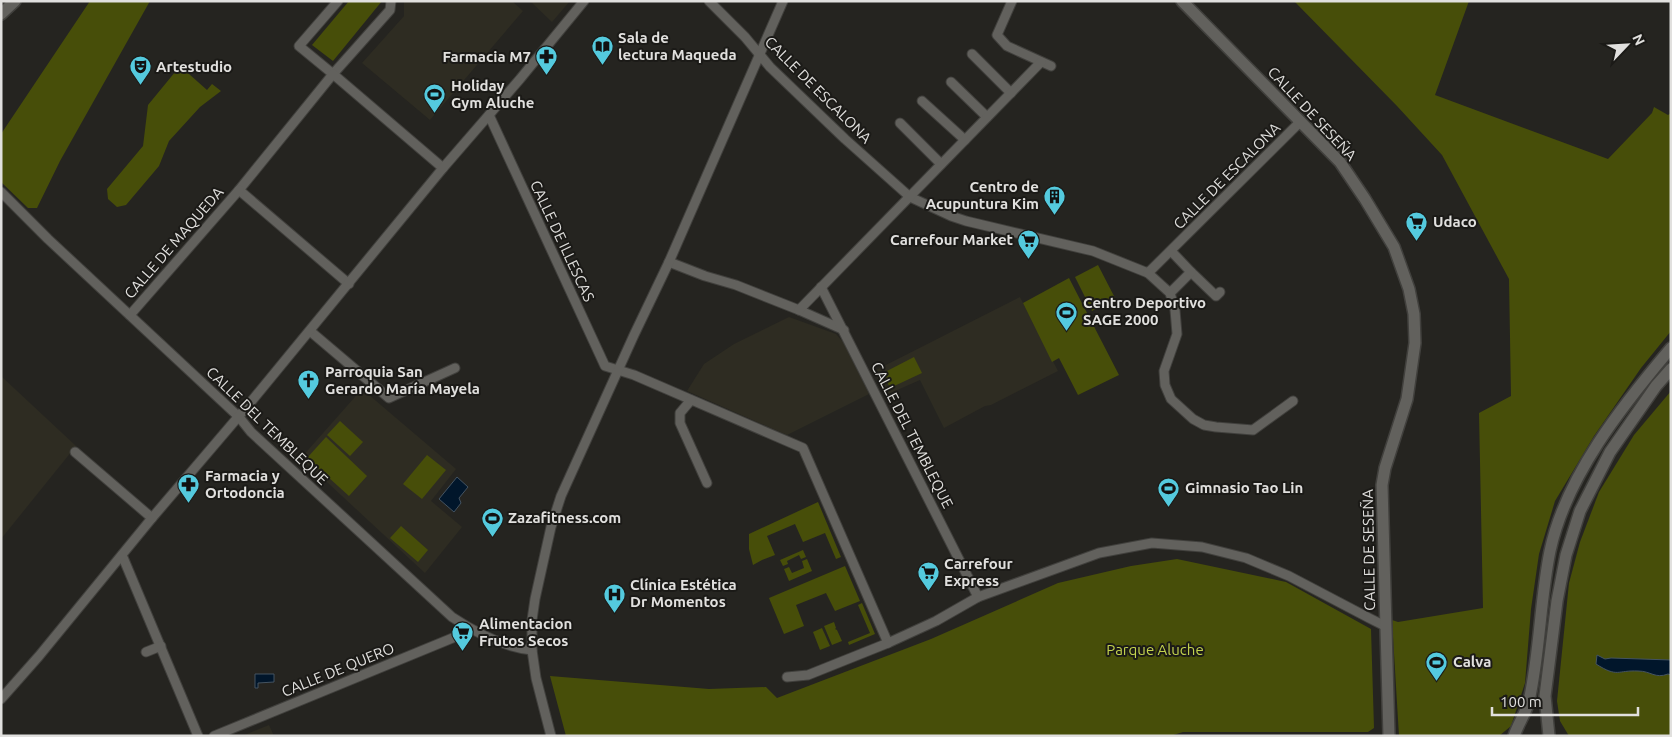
<svg xmlns="http://www.w3.org/2000/svg" width="1672" height="737" font-family="Ubuntu,sans-serif">
  <rect width="100%" height="100%" fill="#252420"/>
  <g fill="#2e2c22">
    <path d="M404,1H512L523,11L430,120L362,63L404,16Z"/>
    <path d="M530,1H570L552,22Z"/>
    <path d="M1020,297L1058,371L991,405L985,406L944,428L920,380L886,395L874,371Z"/>
    <path d="M789,317L836,334L843,342L869,394L787,435L687,391L704,364L734,344Z"/>
    <path d="M1,376L76,446L1,539Z"/>
    <path d="M362,389L456,469L431,501L462,527L425,573L301,458Z"/>
    <path d="M269,725L274,736H242Z"/>
  </g>
  <g fill="#474e09">
    <path d="M90,1H150L60,161L37,208H28L1,182V134Z"/>
    <path d="M349,1H382L333,61L312,45Z"/>
    <path d="M1294,1H1469L1435,95L1608,159L1652,113L1654,107L1668,115L1671,113V331L1641,368L1594,436L1555,501L1539,554L1531,609L1525,683L1511,726L1499,736H1399L1392,620L1398,622L1483,608L1479,413L1511,396L1509,279L1442,155L1397,106Z"/>
    <path d="M180,66L207,90L212,84L221,91L200,107L169,141L159,166L126,205L117,207L108,199L107,189L143,146L148,105Z"/>
    <path d="M1098,265L1115,298L1092,311L1075,277Z"/>
    <path d="M1069,278L1119,375L1078,395L1059,358L1052,362L1023,303Z"/>
    <path d="M914,357L922,373L890,388L883,373Z"/>
    <path d="M1671,391V736H1569L1560,721L1557,701L1569,583L1580,542L1599,492L1634,435Z"/>
    <path d="M340,421L363,442L350,456L327,435Z"/>
    <path d="M326,437L367,476L349,496L307,458Z"/>
    <path d="M427,455L446,470L422,499L403,484Z"/>
    <path d="M818,502L841,557L836,559L825,533L803,542L795,524L767,536L775,555L762,560L753,565L749,549V534Z"/>
    <path d="M401,526L428,550L418,562L390,538Z"/>
    <path d="M803,550L806,557L801,559L799,555L787,561L788,564L783,566L780,560Z"/>
    <path d="M807,559L812,571L789,581L784,569L789,567L792,573L804,568L802,561Z"/>
    <path d="M1177,559L1286,582L1371,629L1374,728L1368,732H1183L1170,736H566L550,676L709,689L766,687L777,698L931,639L1058,583L1131,566Z"/>
    <path d="M845,566L860,601L835,611L826,593L796,605L804,626L784,634L769,598Z"/>
    <path d="M862,603L875,634L849,645L848,642L870,633L858,605Z"/>
    <path d="M834,622L836,628L835,629L837,630L842,641L832,645L824,626Z"/>
    <path d="M822,628L830,646L820,650L813,632Z"/>
  </g>
  <g fill="#01162b" stroke="#445361">
    <path d="M457,477L468,487L459,498L461,503L454,512L439,499Z"/>
    <path d="M1597,655L1605,659L1611,658L1671,660V675L1668,674C1655,679 1651,671 1638,671C1617,670 1618,678 1596,664Z"/>
    <path d="M255,674H274V682L258,683V688H255Z"/>
  </g>
  <g fill="none" stroke-linecap="round" stroke-linejoin="round">
    <defs>
      <g id="minor">
        <path d="M338,1L299,46L333,74L390,10L391,1"/>
        <path d="M709,1L745,37L770,67L845,139L910,197L951,216L966,221L1093,251L1148,273L1301,121"/>
        <path d="M1012,1L997,35L1007,46L1051,66"/>
        <path d="M972,54L1011,93"/>
        <path d="M951,82L987,117"/>
        <path d="M922,101L965,140"/>
        <path d="M489,115L605,366L634,375L803,448L888,643"/>
        <path d="M900,123L941,164"/>
        <path d="M1,192L48,239L239,417L251,432L452,617C476,633 503,647 532,650"/>
        <path d="M669,262L705,276L736,285L799,310L844,330"/>
        <path d="M1191,272L1216,296L1220,292"/>
        <path d="M1148,273L1170,293L1191,272L1171,251"/>
        <path d="M349,284L239,190L333,74L443,168"/>
        <path d="M821,287L978,597"/>
        <path d="M1170,293L1175,310L1177,334L1164,371L1165,385L1171,399L1193,419L1204,425L1216,427L1253,430L1293,401"/>
        <path d="M799,310L1041,62"/>
        <path d="M130,315L239,190"/>
        <path d="M310,331L389,398L455,368"/>
        <path d="M691,400L680,413V423L707,483"/>
        <path d="M75,452L152,518"/>
        <path d="M122,555L198,736"/>
        <path d="M146,652L161,646"/>
        <path d="M787,677L808,675L888,643L936,621L978,597L1099,553L1152,543L1202,547L1246,558L1289,576L1369,618L1385,626"/>
        <path d="M1,699L39,656L152,518L250,403L443,168L520,79L584,1"/>
        <path d="M214,736L472,630"/>
        <path d="M551,736L536,678L532,650V620L535,599L551,527L561,496L634,335L669,262L783,1"/>
      </g>
      <g id="tertiary">
        <path d="M1182,1L1340,162L1365,199L1394,247L1409,289L1414,314L1415,343L1407,399L1385,468L1382,485L1389,736"/>
        <path d="M1,14L15,1"/>
        <path d="M1514,736C1518,724 1526,713 1529,701C1540,652 1540,600 1550,551C1566,476 1622,406 1671,348"/>
        <path d="M1549,736L1545,696L1557,601L1566,555L1580,511L1610,452L1656,386L1671,369"/>
      </g>
    </defs>
    <use href="#minor" stroke="#41403d" stroke-width="11"/>
    <use href="#tertiary" stroke="#41403d" stroke-width="14"/>
    <use href="#minor" stroke="#62615d" stroke-width="9"/>
    <use href="#tertiary" stroke="#62615d" stroke-width="11"/>
  </g>
  <defs>
    <symbol id="library-pin" viewBox="-11 -11 22 30"><path d="M0 17L-7.5 6A9.5 9.5 0 1 1 7.5 6Z" fill="#54cade" stroke="#1b1a17"/><path d="M-6-4Q-3-5.5-.7-3.5V5Q-3 3-6 4ZM6-4Q3-5.5 .7-3.5V5Q3 3 6 4Z" fill="#111"/></symbol>
    <symbol id="pharmacy-pin" viewBox="-11 -11 22 30"><path d="M0 17L-7.5 6A9.5 9.5 0 1 1 7.5 6Z" fill="#54cade" stroke="#1b1a17"/><path d="M-2-6h4v4h4v4h-4v4h-4v-4h-4v-4h4Z" fill="#111"/></symbol>
    <symbol id="theatre-pin" viewBox="-11 -11 22 30"><path d="M0 17L-7.5 6A9.5 9.5 0 1 1 7.5 6Z" fill="#54cade" stroke="#1b1a17"/><path d="M-5-5.5Q0-4 5-5.5V0Q5 5 0 6Q-5 5-5 0ZM-3.3-2.5H-1v1.5H-3.3ZM1-2.5H3.3v1.5H1ZM-2.8 1Q0 5.5 2.8 1Z" fill="#111"/></symbol>
    <symbol id="stadium-pin" viewBox="-11 -11 22 30"><path d="M0 17L-7.5 6A9.5 9.5 0 1 1 7.5 6Z" fill="#54cade" stroke="#1b1a17"/><path d="M0-5a6.5 5 0 1 0 0 10a6.5 5 0 1 0 0-10ZM-3.5-1.8h7v3.6h-7Z" fill="#111"/></symbol>
    <symbol id="building-pin" viewBox="-11 -11 22 30"><path d="M0 17L-7.5 6A9.5 9.5 0 1 1 7.5 6Z" fill="#54cade" stroke="#1b1a17"/><path d="M-4-6H4V6H1V3H-1V6H-4ZM-2.5-4.3h1.7v1.8h-1.7ZM.8-4.3h1.7v1.8H.8ZM-2.5-1h1.7V.8h-1.7ZM.8-1h1.7V.8H.8Z" fill="#111"/></symbol>
    <symbol id="supermarket-pin" viewBox="-11 -11 22 30"><path d="M0 17L-7.5 6A9.5 9.5 0 1 1 7.5 6Z" fill="#54cade" stroke="#1b1a17"/><path d="M-6-5.5h2.5l.6 2H6L4.5 2H-2.5L-4.4-4H-6ZM-1.5 3.2a1.3 1.3 0 1 0 .1 0ZM3 3.2a1.3 1.3 0 1 0 .1 0Z" fill="#111"/></symbol>
    <symbol id="church-pin" viewBox="-11 -11 22 30"><path d="M0 17L-7.5 6A9.5 9.5 0 1 1 7.5 6Z" fill="#54cade" stroke="#1b1a17"/><path d="M-1.2-6h2.4v3.5h3.3v2.4h-3.3V6h-2.4V-.1h-3.3v-2.4h3.3Z" fill="#111"/></symbol>
    <symbol id="hospital-pin" viewBox="-11 -11 22 30"><path d="M0 17L-7.5 6A9.5 9.5 0 1 1 7.5 6Z" fill="#54cade" stroke="#1b1a17"/><path d="M-5-5h3v3.5h4V-5h3V5h-3V1.5h-4V5h-3Z" fill="#111"/></symbol>
  </defs>
  <g fill-rule="evenodd">
    <use href="#library-pin" x="590" y="34" width="25" height="34"/>
    <use href="#pharmacy-pin" x="534" y="44" width="25" height="34"/>
    <use href="#theatre-pin" x="128" y="54" width="25" height="34"/>
    <use href="#stadium-pin" x="422" y="82" width="25" height="34"/>
    <use href="#building-pin" x="1042" y="184" width="25" height="34"/>
    <use href="#supermarket-pin" x="1404" y="210" width="25" height="34"/>
    <use href="#supermarket-pin" x="1016" y="228" width="25" height="34"/>
    <use href="#stadium-pin" x="1054" y="300" width="25" height="34"/>
    <use href="#church-pin" x="296" y="368" width="25" height="34"/>
    <use href="#pharmacy-pin" x="176" y="472" width="25" height="34"/>
    <use href="#stadium-pin" x="1156" y="476" width="25" height="34"/>
    <use href="#stadium-pin" x="480" y="506" width="25" height="34"/>
    <use href="#supermarket-pin" x="916" y="560" width="25" height="34"/>
    <use href="#hospital-pin" x="602" y="582" width="25" height="34"/>
    <use href="#supermarket-pin" x="450" y="620" width="25" height="34"/>
    <use href="#stadium-pin" x="1424" y="650" width="25" height="34"/>
  </g>
  <g text-anchor="middle" stroke-width="4" stroke-linejoin="round" paint-order="stroke">
    <g font-size="15" font-weight="bold" fill="#e1e0de" stroke="#1b1a17" text-anchor="start">
      <text x="618" y="43">Sala de<tspan x="618" dy="17">lectura Maqueda</tspan></text>
      <text x="531" y="62" text-anchor="end">Farmacia M7</text>
      <text x="156" y="72">Artestudio</text>
      <text x="451" y="91">Holiday<tspan x="451" dy="17">Gym Aluche</tspan></text>
      <text x="1039" y="192" text-anchor="end">Centro de<tspan x="1039" dy="17">Acupuntura Kim</tspan></text>
      <text x="1433" y="227">Udaco</text>
      <text x="1013" y="245" text-anchor="end">Carrefour Market</text>
      <text x="1083" y="308">Centro Deportivo<tspan x="1083" dy="17">SAGE 2000</tspan></text>
      <text x="325" y="377">Parroquia San<tspan x="325" dy="17">Gerardo María Mayela</tspan></text>
      <text x="205" y="481">Farmacia y<tspan x="205" dy="17">Ortodoncia</tspan></text>
      <text x="1185" y="493">Gimnasio Tao Lin</text>
      <text x="508" y="523">Zazafitness.com</text>
      <text x="944" y="569">Carrefour<tspan x="944" dy="17">Express</tspan></text>
      <text x="630" y="590">Clínica Estética<tspan x="630" dy="17">Dr Momentos</tspan></text>
      <text x="479" y="629">Alimentacion<tspan x="479" dy="17">Frutos Secos</tspan></text>
      <text x="1453" y="667">Calva</text>
    </g>
    <g font-size="15" fill="#e1e0de" stroke="#1b1a17">
      <text transform="translate(818 90) rotate(45)" y="5">CALLE DE ESCALONA</text>
      <text transform="translate(1312 114) rotate(47)" y="5">CALLE DE SESEÑA</text>
      <text transform="translate(1227 176) rotate(-45)" y="5">CALLE DE ESCALONA</text>
      <text transform="translate(562 241) rotate(65)" y="5">CALLE DE ILLESCAS</text>
      <text transform="translate(174 243) rotate(-49)" y="5">CALLE DE MAQUEDA</text>
      <text transform="translate(267 426) rotate(44)" y="5">CALLE DEL TEMBLEQUE</text>
      <text transform="translate(912 435) rotate(63)" y="5">CALLE DEL TEMBLEQUE</text>
      <text transform="translate(1369 550) rotate(-91)" y="5">CALLE DE SESEÑA</text>
      <text transform="translate(338 670) rotate(-22)" y="5">CALLE DE QUERO</text>
    </g>
    <g font-size="15" fill="#c3d34e" stroke="#1b1a17">
      <text x="1155" y="655">Parque Aluche</text>
    </g>
  </g>
  <rect width="1672" height="737" fill="none" stroke="#e1e0de" stroke-width="5"/>
  <g transform="translate(1627 45) rotate(65)" stroke="#1b1a17" stroke-width="4" paint-order="stroke">
  <path d="M0-4L9 19L0 12L-9 19Z" fill="#e1e0de"/>
  <text y="-8" font-size="14" font-weight="bold" text-anchor="middle" fill="#e1e0de">N</text>
  </g>
  <path d="M1492 707v8h146v-8" fill="none" stroke="#e1e0de" stroke-width="2.5"/>
  <text x="1500" y="707" font-size="15" fill="#e1e0de" stroke="#1b1a17" stroke-width="4" paint-order="stroke">100 m</text>
</svg>
